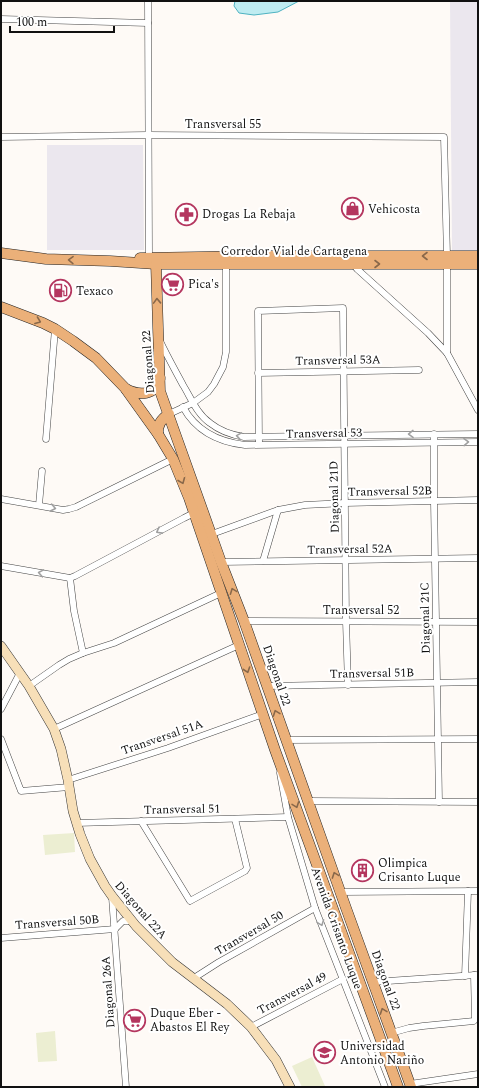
<svg xmlns="http://www.w3.org/2000/svg" width="479" height="1088" font-family="Spectral,serif">
  <rect width="100%" height="100%" fill="#fefaf6"/>
  <g fill="#ebe7ee">
    <path d="M450,1H478V251H452Z"/>
    <path d="M47,145H143L144,250H47Z"/>
  </g>
  <g fill="#eceed2">
    <path d="M74,833L75,852L45,855L43,835Z"/>
    <path d="M55,1031L57,1061L38,1062L36,1033Z"/>
    <path d="M312,1057L325,1086L323,1087H302L292,1066Z"/>
  </g>
  <path fill="#bfecf1" stroke="#4db2c1" d="M235,1H299L278,12L254,15L239,13L234,6Z"/>
  <g fill="none" stroke-linecap="round" stroke-linejoin="round">
    <defs>
      <g id="street">
        <path d="M148,1L149,257"/>
        <path d="M1,19L148,23"/>
        <path d="M1,137L148,135L444,137L447,256V353"/>
        <path d="M353,264L357,269L428,333L447,353L478,410"/>
        <path d="M160,341C167,356 175,370 183,385C191,398 197,414 210,423C220,431 232,435 244,437L478,434"/>
        <path d="M258,373L419,370"/>
        <path d="M183,407C196,431 219,442 245,445L478,442"/>
        <path d="M169,414L193,403L208,392L214,384L223,367L226,352V264"/>
        <path d="M434,434V501L439,802"/>
        <path d="M46,439L55,329"/>
        <path d="M259,444L258,311L343,308L346,621L348,685"/>
        <path d="M1,499L63,510L69,509L76,507L173,459"/>
        <path d="M39,505L42,471"/>
        <path d="M212,534L278,510L305,505L345,503L478,500"/>
        <path d="M263,561L278,510"/>
        <path d="M221,562L478,558"/>
        <path d="M1,566L70,578L75,576L184,518L194,513"/>
        <path d="M70,578L74,611L83,653"/>
        <path d="M244,621L478,622"/>
        <path d="M29,686L59,665L69,659L83,653L114,643L221,593"/>
        <path d="M267,686L478,682"/>
        <path d="M1,709L20,673"/>
        <path d="M54,729L239,645"/>
        <path d="M1,739L21,791L69,787"/>
        <path d="M286,740L478,739"/>
        <path d="M280,773L288,817L315,908L385,1087"/>
        <path d="M68,780L168,748L263,714"/>
        <path d="M308,801L478,802"/>
        <path d="M141,821L190,901L245,871L247,868L235,819"/>
        <path d="M76,823L288,817"/>
        <path d="M341,892L478,891"/>
        <path d="M112,897L126,1087"/>
        <path d="M115,929L123,921H130L133,923"/>
        <path d="M1,938L115,929"/>
        <path d="M465,976L468,891"/>
        <path d="M194,978L219,962L315,908"/>
        <path d="M373,982L476,975"/>
        <path d="M251,1027L343,979"/>
        <path d="M391,1033L409,1028L423,1026L474,1021L475,1019L474,975"/>
        <path d="M410,1084L478,1074"/>
      </g>
      <path id="secondary" d="M1,646L29,686L54,729L61,749L68,780L73,811L80,834L90,859L105,886L112,896L136,926L172,962L227,1004L251,1027L276,1060L290,1087"/>
      <g id="primary">
        <path d="M1,253L46,259L110,261L156,264H478"/>
        <path d="M140,258L257,256H478"/>
        <path d="M156,264L160,391L221,562L244,621L346,908L411,1087"/>
        <path d="M1,307L43,323L55,329L73,341L96,358L125,388L158,434L173,459L189,498L275,750L398,1087"/>
        <path d="M126,389C140,396 155,396 160,378"/>
        <path d="M158,434C157,425 161,419 169,414"/>
      </g>
    </defs>
    <use href="#street" stroke="#444" stroke-width="7"/>
    <use href="#secondary" stroke="#333" stroke-width="10"/>
    <use href="#primary" stroke="#222" stroke-width="11"/>
    <use href="#street" stroke="#fff" stroke-width="6"/>
    <use href="#secondary" stroke="#f7dfb8" stroke-width="9"/>
    <use href="#primary" stroke="#ebb079" stroke-width="10"/>
  </g>
  <defs><path id="oneway-chevron" d="M-2-3.5L2.5 0L-2 3.5" fill="none" stroke-width="1.6" stroke-linecap="round" stroke-linejoin="round"/></defs>
  <g stroke="#89684a">
    <use href="#oneway-chevron" transform="translate(425 256) rotate(-180)"/>
    <use href="#oneway-chevron" transform="translate(71 260) rotate(-179)"/>
    <use href="#oneway-chevron" transform="translate(377 264)"/>
    <use href="#oneway-chevron" transform="translate(157 301) rotate(-92)"/>
    <use href="#oneway-chevron" transform="translate(38 321) rotate(21)"/>
    <use href="#oneway-chevron" transform="translate(182 481) rotate(68)"/>
    <use href="#oneway-chevron" transform="translate(233 591) rotate(-111)"/>
    <use href="#oneway-chevron" transform="translate(247 670) rotate(71)"/>
    <use href="#oneway-chevron" transform="translate(276 713) rotate(-110)"/>
    <use href="#oneway-chevron" transform="translate(296 805) rotate(70)"/>
    <use href="#oneway-chevron" transform="translate(335 875) rotate(-110)"/>
    <use href="#oneway-chevron" transform="translate(383 1011) rotate(-110)"/>
  </g>
  <g stroke="#a0a0a0">
    <use href="#oneway-chevron" transform="translate(411 434) rotate(179)"/>
    <use href="#oneway-chevron" transform="translate(239 436) rotate(-171)"/>
    <use href="#oneway-chevron" transform="translate(466 442) rotate(-1)"/>
    <use href="#oneway-chevron" transform="translate(53 508) rotate(11)"/>
    <use href="#oneway-chevron" transform="translate(159 531) rotate(152)"/>
    <use href="#oneway-chevron" transform="translate(41 573) rotate(-170)"/>
    <use href="#oneway-chevron" transform="translate(321 923) rotate(69)"/>
  </g>
  <defs>
    <symbol id="shop-ring" viewBox="-11 -11 22 22"><circle r="9.5" fill="#fff" stroke="#b4365f" stroke-width="1.5"/><path d="M-5-2.5h2.3a2.7 3.5 0 0 1 5.4 0H5L5.5 6h-11ZM-1.5-2.5h3a1.5 2.3 0 0 0-3 0Z" fill="#b4365f"/></symbol>
    <symbol id="pharmacy-ring" viewBox="-11 -11 22 22"><circle r="9.5" fill="#fff" stroke="#b4365f" stroke-width="1.5"/><path d="M-2-6h4v4h4v4h-4v4h-4v-4h-4v-4h4Z" fill="#b4365f"/></symbol>
    <symbol id="supermarket-ring" viewBox="-11 -11 22 22"><circle r="9.5" fill="#fff" stroke="#b4365f" stroke-width="1.5"/><path d="M-6-5.5h2.5l.6 2H6L4.5 2H-2.5L-4.4-4H-6ZM-1.5 3.2a1.3 1.3 0 1 0 .1 0ZM3 3.2a1.3 1.3 0 1 0 .1 0Z" fill="#b4365f"/></symbol>
    <symbol id="fuel-ring" viewBox="-11 -11 22 22"><circle r="9.5" fill="#fff" stroke="#b4365f" stroke-width="1.5"/><path d="M-5.5-6h7V0h2V4h1.3V-2.5L3-4.5l.8-.8L6-3V5H2.5V1h-1V6h-7ZM-4.2-4.7v3.2H.2V-4.7Z" fill="#b4365f"/></symbol>
    <symbol id="building-ring" viewBox="-11 -11 22 22"><circle r="9.5" fill="#fff" stroke="#b4365f" stroke-width="1.5"/><path d="M-4-6H4V6H1V3H-1V6H-4ZM-2.5-4.3h1.7v1.8h-1.7ZM.8-4.3h1.7v1.8H.8ZM-2.5-1h1.7V.8h-1.7ZM.8-1h1.7V.8H.8Z" fill="#b4365f"/></symbol>
    <symbol id="university-ring" viewBox="-11 -11 22 22"><circle r="9.5" fill="#fff" stroke="#b4365f" stroke-width="1.5"/><path d="M0-5L7-2L0 1L-7-2ZM-4 1L0 2.5L4 1V4Q0 6-4 4Z" fill="#b4365f"/></symbol>
  </defs>
  <g fill-rule="evenodd">
    <use href="#shop-ring" x="340" y="196" width="25" height="25"/>
    <use href="#pharmacy-ring" x="174" y="202" width="25" height="25"/>
    <use href="#supermarket-ring" x="160" y="272" width="25" height="25"/>
    <use href="#fuel-ring" x="48" y="278" width="25" height="25"/>
    <use href="#building-ring" x="350" y="858" width="25" height="25"/>
    <use href="#supermarket-ring" x="122" y="1008" width="25" height="25"/>
    <use href="#university-ring" x="312" y="1040" width="25" height="25"/>
  </g>
  <g text-anchor="middle" stroke-width="4" stroke-linejoin="round" paint-order="stroke">
    <g font-size="12" fill="#111" stroke="#fff">
      <text x="223" y="128">Transversal 55</text>
      <text x="294" y="255">Corredor Vial de Cartagena</text>
      <text transform="translate(338 360) rotate(-1)" y="4">Transversal 53A</text>
      <text transform="translate(148 362) rotate(-94)" y="4">Diagonal 22</text>
      <text transform="translate(324 433) rotate(-1)" y="4">Transversal 53</text>
      <text transform="translate(390 491) rotate(-1)" y="4">Transversal 52B</text>
      <text transform="translate(334 497) rotate(-91)" y="4">Diagonal 21D</text>
      <text transform="translate(350 549) rotate(-1)" y="4">Transversal 52A</text>
      <text x="361" y="614">Transversal 52</text>
      <text transform="translate(425 618) rotate(-91)" y="4">Diagonal 21C</text>
      <text transform="translate(372 673) rotate(-1)" y="4">Transversal 51B</text>
      <text transform="translate(277 675) rotate(71)" y="4">Diagonal 22</text>
      <text transform="translate(162 737) rotate(-19)" y="4">Transversal 51A</text>
      <text transform="translate(182 809) rotate(-1)" y="4">Transversal 51</text>
      <text transform="translate(141 910) rotate(49)" y="4">Diagonal 22A</text>
      <text transform="translate(57 922) rotate(-4)" y="4">Transversal 50B</text>
      <text transform="translate(337 928) rotate(70)" y="4">Avenida Crisanto Luque</text>
      <text transform="translate(249 933) rotate(-30)" y="4">Transversal 50</text>
      <text transform="translate(386 980) rotate(70)" y="4">Diagonal 22</text>
      <text transform="translate(108 992) rotate(-94)" y="4">Diagonal 26A</text>
      <text transform="translate(292 993) rotate(-28)" y="4">Transversal 49</text>
    </g>
    <g font-size="12" fill="#111" stroke="#fff" text-anchor="start">
      <text x="368" y="213">Vehicosta</text>
      <text x="202" y="218">Drogas La Rebaja</text>
      <text x="188" y="288">Pica's</text>
      <text x="76" y="295">Texaco</text>
      <text x="378" y="867">Olimpica<tspan x="378" dy="14">Crisanto Luque</tspan></text>
      <text x="150" y="1017">Duque Eber -<tspan x="150" dy="14">Abastos El Rey</tspan></text>
      <text x="340" y="1050">Universidad<tspan x="340" dy="14">Antonio Nariño</tspan></text>
    </g>
  </g>
  <rect width="479" height="1088" fill="none" stroke="#111111" stroke-width="4"/>
  <path d="M10 26v6h104v-6" fill="none" stroke="#111111" stroke-width="2"/>
  <text x="16" y="26" font-size="12" fill="#111111" stroke="#ffffff" stroke-width="3" paint-order="stroke">100 m</text>
</svg>
